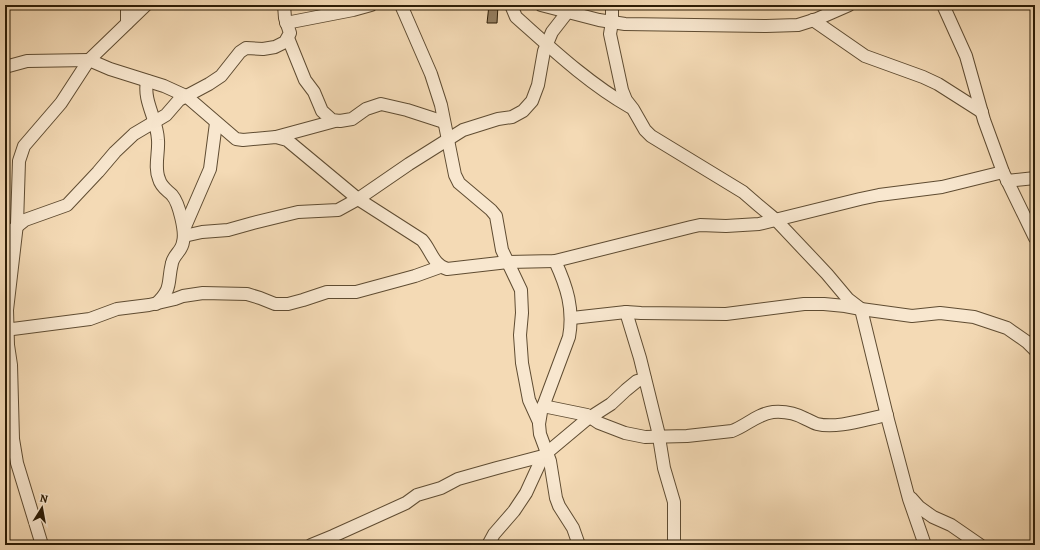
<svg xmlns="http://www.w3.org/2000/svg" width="1040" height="550" font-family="Alegreya,serif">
  <rect width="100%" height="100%" fill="#f4dab5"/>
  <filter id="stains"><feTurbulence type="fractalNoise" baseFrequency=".005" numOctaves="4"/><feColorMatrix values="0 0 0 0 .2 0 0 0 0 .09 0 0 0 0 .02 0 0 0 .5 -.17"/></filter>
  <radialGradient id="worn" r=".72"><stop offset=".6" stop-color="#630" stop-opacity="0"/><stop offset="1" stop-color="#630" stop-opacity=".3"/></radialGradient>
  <path fill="#947f61" stroke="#2d1d06" d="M489,5H498L497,23H487Z"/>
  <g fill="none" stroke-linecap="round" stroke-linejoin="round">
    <defs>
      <g id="minor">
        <path d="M127,5V23"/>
        <path d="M401,5L431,74L441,105L455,175L459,183L491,210L496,216L502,250L521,290L522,313L520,335L522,363L529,400L539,422"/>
        <path d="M511,5L516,17C552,49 588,83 630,107"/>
        <path d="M541,5L599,20L625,24L766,26L798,25L817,19L849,5"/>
        <path d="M612,5V22L610,34L622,90L626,100L633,109L645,130L651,136L743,192L758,205L776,220L827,274L848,299L861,309L888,420L909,499L925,545"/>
        <path d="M943,5L966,56L984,120L1003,172L1035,238"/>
        <path d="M813,20L865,56L923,77L938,84L982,112"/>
        <path d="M286,23L353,10L371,5"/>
        <path d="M288,38L305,80L314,92L322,111L332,120L340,121L352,119L366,109L381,104L407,110L444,122"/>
        <path d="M5,67L27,61L89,60L110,69L164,86L186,96L236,139L243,140L276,137L287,140L358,199L422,240C431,250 433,265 447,269L508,262L555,261L691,227L700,225L726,226L759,224L860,199L879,195L942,187L1003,172"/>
        <path d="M147,81C143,102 157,118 158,140C159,153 154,167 159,179C161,187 167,190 172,195C179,203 186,232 183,242C182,251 174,254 172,263C167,283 173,288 156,304"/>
        <path d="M276,137L335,121"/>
        <path d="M1007,181L1035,178"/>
        <path d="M184,229L210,169L216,123"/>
        <path d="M5,236L25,220L67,205L98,172L115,152L134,134L166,115L179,100L209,84L221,76L240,52L246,48L263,49L275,47L285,42L290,33L285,18L284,5"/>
        <path d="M184,236L202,232L228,230L253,223L298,212L338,210L358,199L409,164L463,130L498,119L512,117L523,111L532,101L538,85L544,51L552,32L573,5"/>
        <path d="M555,261C567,287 574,309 569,337L541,412L539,424L540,434L550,461L556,498L559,506L573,528L579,545"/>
        <path d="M626,312L640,358L658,431L664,468L674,502V545"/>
        <path d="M572,318L626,312L641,313L726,314L804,304H824L845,306L861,309L912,316L940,313L974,317L1007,328L1027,342L1035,350"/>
        <path d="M5,330L90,319L117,309L149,305L175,299L183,296L203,293L247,294L260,298L275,304H288L303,300L327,292H356L415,276L440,267"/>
        <path d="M543,406L587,415L599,423L625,433L645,437L687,436L732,431C746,426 757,414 773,412C785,411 795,413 806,419C809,420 813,423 817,424C837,429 866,419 887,415"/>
        <path d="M911,498L919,507L933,517L951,525L980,545"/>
        <path d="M42,545L17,463L13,439L11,365L8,345L7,310L17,224L19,161L24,146L61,103L89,60L146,5"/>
        <path d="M311,545L333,536L406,503L417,495L441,488L458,479L497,468L543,456"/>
        <path d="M488,545L494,534L514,511L526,493L543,456L586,420L611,404L626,390L637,381L645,379"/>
      </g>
    </defs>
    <use href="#minor" stroke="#5f4c32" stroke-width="14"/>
    <use href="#minor" stroke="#f8e7cf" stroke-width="12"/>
  </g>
  <rect width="1040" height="550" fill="none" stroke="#f4dab5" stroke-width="20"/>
  <rect x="6" y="6" width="1028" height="538" fill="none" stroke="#2d1d06" stroke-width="2"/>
  <rect x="10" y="10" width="1020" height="530" fill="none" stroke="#2d1d06"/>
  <g transform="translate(42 508) rotate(11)" stroke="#f8e7cf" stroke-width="3" paint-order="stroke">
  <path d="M0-3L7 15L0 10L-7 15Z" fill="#2d1d06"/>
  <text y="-6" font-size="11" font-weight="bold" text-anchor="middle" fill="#2d1d06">N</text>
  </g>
  <rect width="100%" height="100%" filter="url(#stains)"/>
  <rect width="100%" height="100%" fill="url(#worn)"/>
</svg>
